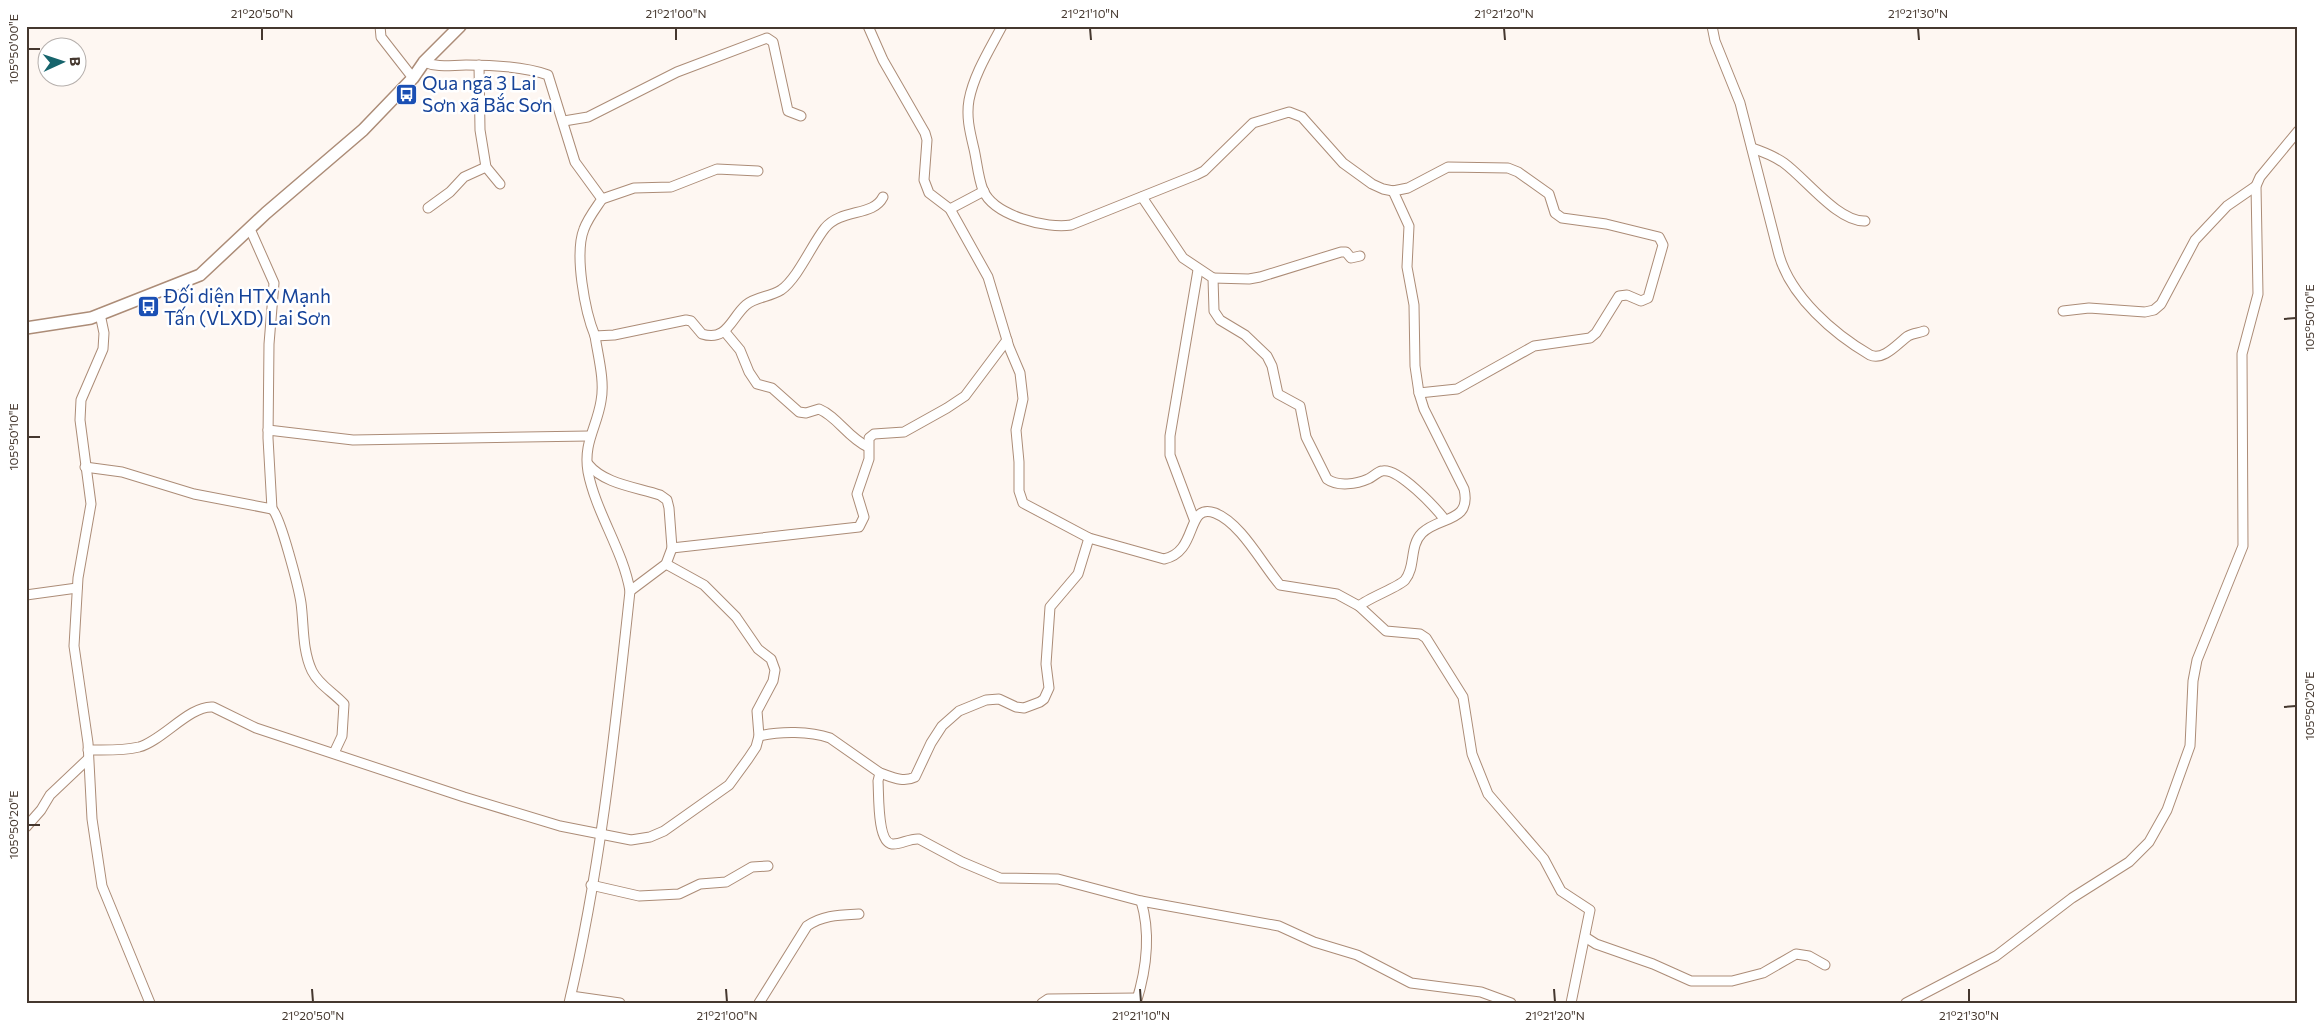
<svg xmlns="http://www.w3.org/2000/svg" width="2324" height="1029" font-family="Commissioner,sans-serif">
  <rect width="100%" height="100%" fill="#fef7f2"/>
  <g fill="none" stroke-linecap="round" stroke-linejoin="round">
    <defs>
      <g id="minor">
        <path d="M380,26L381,37L413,78"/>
        <path d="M868,26L883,60L925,133L927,140L924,180L929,193L950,209L988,277L1009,347L1020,373L1023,399L1016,430L1019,462V491L1023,503L1089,538L1164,559C1199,552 1185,502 1215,513C1241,523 1262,564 1280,585L1337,594L1359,606L1386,631L1420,634L1426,638L1463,697L1472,754L1488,794L1544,859L1561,891L1590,910L1571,1003"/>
        <path d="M1002,26C990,49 974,74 969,100C966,117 970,132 974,149C977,162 978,177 983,190C994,216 1047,229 1071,225L1196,175L1204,171L1253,123L1289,112L1302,117L1343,163L1372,184L1383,189L1393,191L1408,188L1448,167L1508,168L1518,172L1549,194L1555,213L1562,218L1606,224L1659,237L1663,245L1648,298L1641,301L1627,295L1619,296L1596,333L1590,338L1534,346L1457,389L1419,393"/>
        <path d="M1712,26L1715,41L1740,103L1779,255C1791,297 1834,334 1870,355C1884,361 1898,343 1908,336C1913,333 1919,333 1924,331"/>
        <path d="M424,62C438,68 451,65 466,65C489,65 526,67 548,75L575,162L602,199C596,208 588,218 584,229C574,254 585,312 595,336L614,335L686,320L691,321L702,334C727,342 731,318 746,305C755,297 770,297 781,290C798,278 812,244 825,228C842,208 873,217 883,197"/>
        <path d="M479,65L480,130L486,167L500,184"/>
        <path d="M564,121L588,117L677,72L767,38L773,42L788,111L801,116"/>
        <path d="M1752,148C1764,152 1774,156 1784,163C1806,179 1838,222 1865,221"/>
        <path d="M1142,197L1183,258L1213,278L1214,311L1220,320L1245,335L1267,356L1272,366L1278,394L1300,406L1306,437L1327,479C1338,487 1357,484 1368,479C1373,477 1377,472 1382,471C1398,467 1436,508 1445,520"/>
        <path d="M602,199L634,188L671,187L717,169L758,171"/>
        <path d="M428,208L450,192L464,177L486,167"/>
        <path d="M950,209L984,191"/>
        <path d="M1213,278L1249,279L1260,277L1341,252H1346L1351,258L1360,256"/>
        <path d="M2063,311L2089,308L2145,312L2154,310L2161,304L2195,240L2227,206L2256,186"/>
        <path d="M100,314L104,333L103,349L81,400L80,420L91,504L78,578L74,646L88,743L92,819L102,886L150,1003"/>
        <path d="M725,332L740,350L749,372L757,384L772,388L799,412L806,413L819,409C838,417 847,437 868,447"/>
        <path d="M268,430L353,440L589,436"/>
        <path d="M588,464C604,484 636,487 660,495L667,500L669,508L672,548L666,564L630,591"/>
        <path d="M85,467L122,472L194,494L272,509L268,438L269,344L274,283L250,229"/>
        <path d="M272,509C280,515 299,589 301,603C304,625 302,650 312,671C319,685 333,692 344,704L342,736L334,753"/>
        <path d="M1194,519L1170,455V436L1198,270"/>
        <path d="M672,548L859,527L864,517L857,494L869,459V438L874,434L904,432L947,408L965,396L1007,340"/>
        <path d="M26,595L77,588"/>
        <path d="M1359,606C1370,597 1399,587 1405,580C1416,567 1409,546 1422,533C1439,516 1472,523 1464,489L1424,409L1419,393L1415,366L1414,305L1407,267L1409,226L1393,191"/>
        <path d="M759,736C780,731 810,731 830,738L880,773L878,781C879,794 877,842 892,844C900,845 910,838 919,839L962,862L1000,878L1058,879L1141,901L1279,926L1314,942L1357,955L1411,983L1481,992L1511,1003"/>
        <path d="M88,750C105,750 122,751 139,747C162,741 190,705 213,707L256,728L464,797L560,826L631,840L650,837L664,831L729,785L748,759L756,747L759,736L757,711L773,681L775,670L771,659L758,649L736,617L704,585L666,564"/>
        <path d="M880,773C892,777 903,783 915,777L931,743L942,726L959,711L986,700L999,699L1016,707L1024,708L1040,702L1044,699L1049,688L1046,664L1050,607L1078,574L1089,538"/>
        <path d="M26,827L41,810L50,795L88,759"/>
        <path d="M591,885L639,896L679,894L700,884L726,882L752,867L768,866"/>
        <path d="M1585,937L1596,944L1653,964L1691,981H1732L1763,973L1796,954L1809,956L1825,965"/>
        <path d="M571,996L620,1003"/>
        <path d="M569,1003C601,868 615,729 630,591C623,550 596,513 588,472C583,443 597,427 601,401C605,381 598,356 595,336"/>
        <path d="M759,1003L807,926C823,915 839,915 859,914"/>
        <path d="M1042,1003L1048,999L1137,998"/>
        <path d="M1136,1003C1146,971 1151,934 1141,901"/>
        <path d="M1906,1003L1996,956L2072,898L2129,862L2149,842L2167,810L2190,746L2193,681L2197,660L2243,546L2242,354L2258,294L2256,186L2260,177L2298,131"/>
      </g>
      <path id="tertiary" d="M26,328L91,318L200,275L266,213L363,130L413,78L424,62L460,26"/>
    </defs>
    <use href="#minor" stroke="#ac8c77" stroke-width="11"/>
    <use href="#tertiary" stroke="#ac8c77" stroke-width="14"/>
    <use href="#minor" stroke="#fff" stroke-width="9"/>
    <use href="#tertiary" stroke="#fff" stroke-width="11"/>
  </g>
  <path fill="none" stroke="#45382f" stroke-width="2" d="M262,28V40M676,28V40M1090,28L1091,40M1504,28L1505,40M1918,28L1919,40M28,49H40M2284,319L2296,318M28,437H40M2284,707L2296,706M28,825H40M312,989L313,1002M726,989L727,1002M1140,989L1141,1002M1554,989L1555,1002M1969,989V1002"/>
  <defs>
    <symbol id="bus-square" viewBox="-11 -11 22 22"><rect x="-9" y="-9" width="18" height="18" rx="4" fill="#1a4fb4" stroke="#fff"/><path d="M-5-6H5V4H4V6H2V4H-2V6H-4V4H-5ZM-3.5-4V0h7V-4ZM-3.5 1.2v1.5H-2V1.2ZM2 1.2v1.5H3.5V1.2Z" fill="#fff"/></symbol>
  </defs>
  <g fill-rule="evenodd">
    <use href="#bus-square" x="394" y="82" width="25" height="25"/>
    <use href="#bus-square" x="136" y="294" width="25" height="25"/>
  </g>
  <g text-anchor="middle" stroke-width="5" stroke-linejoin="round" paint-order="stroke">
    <g font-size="19" fill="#164399" stroke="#fff" text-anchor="start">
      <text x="422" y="90">Qua ngã 3 Lai<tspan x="422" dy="22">Sơn xã Bắc Sơn</tspan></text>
      <text x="164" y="303">Đối diện HTX Mạnh<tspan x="164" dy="22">Tấn (VLXD) Lai Sơn</tspan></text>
    </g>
  </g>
  <rect width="2324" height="1029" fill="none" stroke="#ffffff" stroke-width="55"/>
  <g transform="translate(62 62) rotate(87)"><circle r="24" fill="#ffffff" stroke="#b5afac"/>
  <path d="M0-4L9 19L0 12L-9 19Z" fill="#16646c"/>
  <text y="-8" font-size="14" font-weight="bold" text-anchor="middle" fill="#45382f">B</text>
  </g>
  <rect x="28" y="28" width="2268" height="974" fill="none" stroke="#45382f" stroke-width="2"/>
  <g font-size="12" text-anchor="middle" fill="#45382f">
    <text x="262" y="18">21°20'50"N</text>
    <text x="676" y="18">21°21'00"N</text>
    <text x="1090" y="18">21°21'10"N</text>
    <text x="1504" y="18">21°21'20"N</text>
    <text x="1918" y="18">21°21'30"N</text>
    <text transform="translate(14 49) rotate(-90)" y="4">105°50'00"E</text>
    <text transform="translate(2310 318) rotate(-90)" y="4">105°50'10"E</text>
    <text transform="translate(14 437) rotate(-90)" y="4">105°50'10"E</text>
    <text transform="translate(2310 706) rotate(-90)" y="4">105°50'20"E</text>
    <text transform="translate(14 825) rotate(-90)" y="4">105°50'20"E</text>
    <text x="313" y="1020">21°20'50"N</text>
    <text x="727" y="1020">21°21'00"N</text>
    <text x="1141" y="1020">21°21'10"N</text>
    <text x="1555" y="1020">21°21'20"N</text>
    <text x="1969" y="1020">21°21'30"N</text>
  </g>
</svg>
